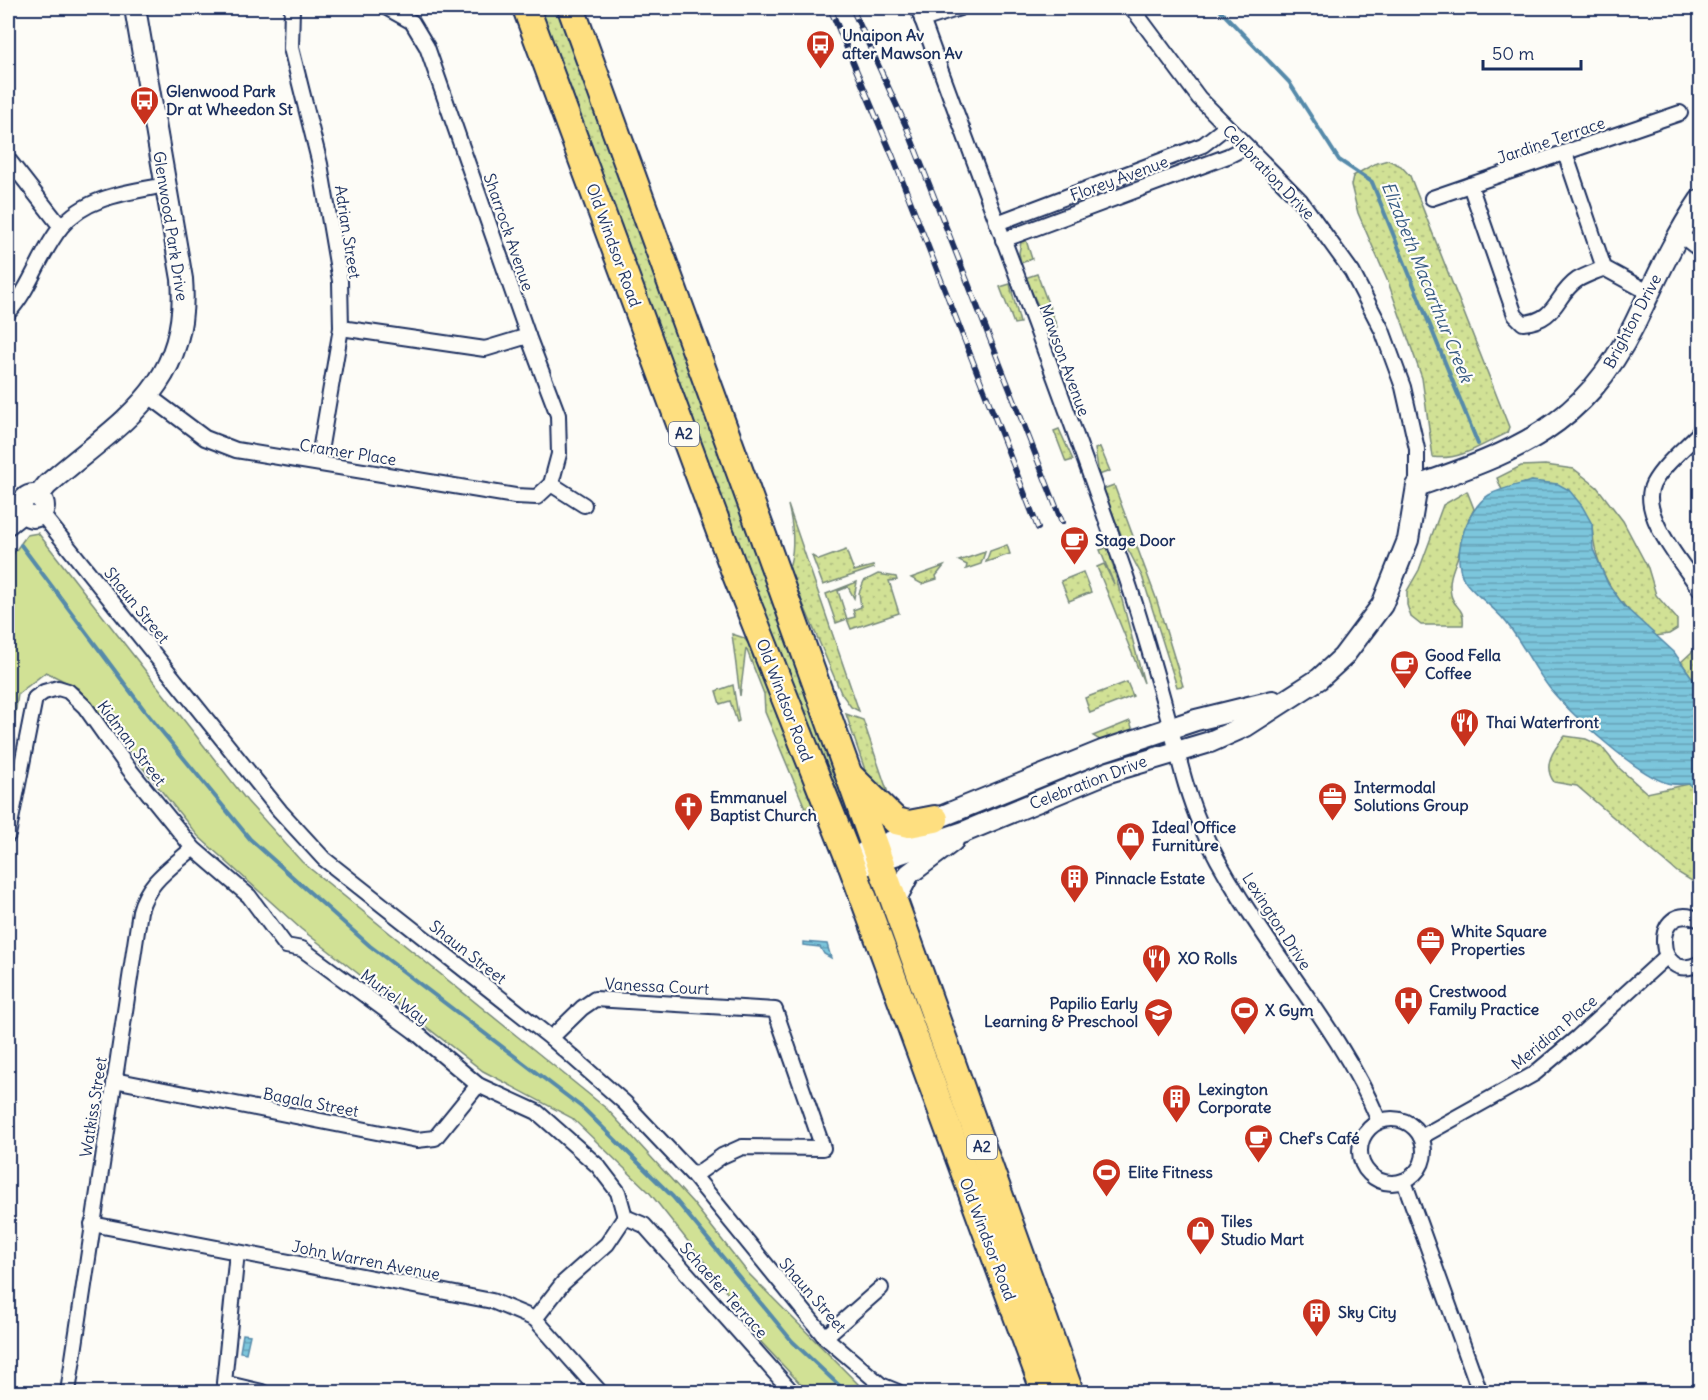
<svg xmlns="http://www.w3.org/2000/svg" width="1708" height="1400" font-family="Delius,sans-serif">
  <defs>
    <pattern id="grass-dots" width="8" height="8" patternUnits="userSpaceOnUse" patternTransform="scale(1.5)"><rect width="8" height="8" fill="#d1e195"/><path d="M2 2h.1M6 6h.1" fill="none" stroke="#b3c183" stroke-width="1.8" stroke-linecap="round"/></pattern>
    <pattern id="water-rules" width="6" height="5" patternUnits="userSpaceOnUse" patternTransform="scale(1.5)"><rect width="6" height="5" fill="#7cc6dc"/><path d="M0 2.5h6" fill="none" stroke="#65a1b6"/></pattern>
  </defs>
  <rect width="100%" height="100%" fill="#fdfcf7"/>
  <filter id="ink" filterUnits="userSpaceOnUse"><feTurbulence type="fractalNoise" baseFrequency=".0167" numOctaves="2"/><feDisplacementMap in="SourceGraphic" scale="12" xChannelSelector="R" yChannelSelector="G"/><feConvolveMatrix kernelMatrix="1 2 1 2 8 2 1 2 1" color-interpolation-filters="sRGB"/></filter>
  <g filter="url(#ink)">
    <g fill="url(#grass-dots)" stroke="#76887a" stroke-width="1.5">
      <path d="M535,8H558L861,839L856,841L841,821Z"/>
      <path d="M1388,160L1401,166L1410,176L1509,427L1507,433C1483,444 1460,461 1433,457L1422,378L1388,282L1358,213L1351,185L1353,176L1374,164Z"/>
      <path d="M1026,240L1032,259L1021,263L1019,253L1021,242Z"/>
      <path d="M1037,274L1057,327L1050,330L1025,278Z"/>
      <path d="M1010,284L1020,323L1014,324L1000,287Z"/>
      <path d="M1059,429L1073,460L1066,462L1054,431Z"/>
      <path d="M1100,447L1110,471L1099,475L1095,449Z"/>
      <path d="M1545,465L1574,469L1597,487L1623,521L1648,568L1656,595L1677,619V629L1669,634L1656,636C1619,607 1594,572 1592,524L1532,481L1502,490L1497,478L1521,466Z"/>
      <path d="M1114,485L1156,598L1183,686L1177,687L1142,576L1124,542L1103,489Z"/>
      <path d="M1467,491L1474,509C1466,523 1464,534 1460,549C1456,566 1447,576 1451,595C1454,608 1465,607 1463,625H1421L1411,617L1407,605V591L1419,570L1443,505Z"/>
      <path d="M788,505L859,711L851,707L841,693L787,566L790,564C795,545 793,525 788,505Z"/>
      <path d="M1007,545L1010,554L986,562L990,551Z"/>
      <path d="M1108,547L1144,683L1097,567L1104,564L1114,584L1100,550Z"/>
      <path d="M846,550L854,571L873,566L874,568L823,585L812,556L819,560Z"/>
      <path d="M985,552L981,564L966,569L967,565L959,561Z"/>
      <path d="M944,566L936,576L937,579L922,584L911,578Z"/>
      <path d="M1083,572L1091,592L1069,601L1061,581Z"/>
      <path d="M878,574L896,577L897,580L889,581L899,613L851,629L847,619L836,623L826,594L857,582L854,598L848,587L838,591L847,619L855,617L853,610L861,607L859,593L864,581Z"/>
      <path d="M732,634L744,638L753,649L816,811L808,815L765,712L764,694L746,648L740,696Z"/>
      <path d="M1693,651H1700V689L1681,662Z"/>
      <path d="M1127,682L1133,696L1090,713L1085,698Z"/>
      <path d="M733,685L739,721L737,722L730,701L720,704L716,691Z"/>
      <path d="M846,714L863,720L888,793L898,812L867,776Z"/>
      <path d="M1130,721L1133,731L1103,742L1093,736Z"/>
      <path d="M1565,736L1586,739L1601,746L1619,768L1647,793L1689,784L1700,795V811L1692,820L1700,826V886L1677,872L1577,786L1554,782C1542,766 1553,750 1565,736Z"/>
    </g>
    <path fill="#d1e195" stroke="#76887a" stroke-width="1.5" d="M38,533L247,801L302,862L607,1109L693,1203L748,1273L866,1392H808L761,1342L717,1278L649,1192L572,1118L483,1071L301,929L198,836L78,688L46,672L18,694L8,766V561L27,535Z"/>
    <g fill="url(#water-rules)" stroke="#558aaa" stroke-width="1.5">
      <path d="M1532,481L1558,484L1569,490L1582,506L1592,524L1593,549L1608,584L1624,606L1674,652L1700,689V795L1689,784C1682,784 1673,785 1667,783C1636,774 1572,715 1551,690C1536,671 1525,649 1511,629C1497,608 1481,601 1467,584C1448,562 1466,509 1489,495C1501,488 1518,485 1532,481Z"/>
      <path d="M803,942L827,944L831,958L824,954L820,947L803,945Z"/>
      <path d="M243,1334L250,1335L246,1353L240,1352Z"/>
    </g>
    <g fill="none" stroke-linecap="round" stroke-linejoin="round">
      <g stroke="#558aaa" stroke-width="4">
        <path d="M1218,8L1289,82L1339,160L1372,182L1478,444"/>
        <path d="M21,545L145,711L250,839L370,946L584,1109L673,1197L792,1341L846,1392"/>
      </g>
      <defs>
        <g id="street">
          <path d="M292,8L291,48L320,164L340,281L341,328L318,463"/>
          <path d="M387,8L412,22L427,47L528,336L558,415L559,454L551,484"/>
          <path d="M918,8C984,191 1055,372 1119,556C1139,612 1155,669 1170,725C1179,759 1186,792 1200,824C1247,930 1334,1014 1379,1121"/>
          <path d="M1132,8L1199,98L1300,200L1352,272L1382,330L1403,387L1417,449V486"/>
          <path d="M922,20L960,8"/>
          <path d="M1565,153L1604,268L1648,292"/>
          <path d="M8,159L61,227"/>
          <path d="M1470,185L1515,315L1523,323C1557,321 1555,295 1577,280C1585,275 1595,272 1604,268"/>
          <path d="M1432,198L1680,113"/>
          <path d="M997,223L1203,145L1226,127"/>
          <path d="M1678,233L1700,250"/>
          <path d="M1003,240L1228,156L1246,147"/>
          <path d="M8,313C31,288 40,253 61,227C86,196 130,192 166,185"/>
          <path d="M341,328L485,349L528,336"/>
          <path d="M149,396L205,438L236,450L515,496L537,497L551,484"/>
          <path d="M1700,432C1686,447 1663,465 1653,484C1638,514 1684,565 1700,590"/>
          <path d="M551,484L584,505"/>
          <path d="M41,513L280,811L324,859L551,1038L625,1103L694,1176L825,1337L881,1385L898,1392"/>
          <path d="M8,835L35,698L44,692L58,688L68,691L85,707L129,769L193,848L249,896L286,946L302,949L414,1031L478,1085L537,1112L598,1166L618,1192L625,1217"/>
          <path d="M1700,920C1650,897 1654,988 1700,963"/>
          <path d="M551,1038L582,1008L595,999L775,1010L823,1148L742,1147L722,1156L694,1176"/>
          <path d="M114,1080L417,1140L435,1138L478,1085"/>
          <circle cx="1392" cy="1151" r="32"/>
          <path d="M1421,1137L1534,1074L1578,1037L1667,956"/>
          <path d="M1404,1181L1480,1392"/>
          <path d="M625,1217L644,1225L792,1392"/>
          <path d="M92,1224L492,1301L535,1319L600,1392"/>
          <path d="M237,1252L224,1383L262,1392"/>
          <path d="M535,1319L563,1283L607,1244L625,1217"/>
          <path d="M825,1337L881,1288"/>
          <path d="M68,1392L140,911C148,881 171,868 193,848"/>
        </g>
        <g id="secondary">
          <circle cx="33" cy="506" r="11"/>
          <path d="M38,496L47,485C119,422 191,388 182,279L135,8"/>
          <path d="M8,524L23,512"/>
          <path d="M863,853L892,841L935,819L1102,751L1196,720L1273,701"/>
          <path d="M853,869L964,832L1109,772L1210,742L1246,726L1319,679L1343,657L1382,605L1408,540L1417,486C1517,451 1583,427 1634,325C1655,282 1673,240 1700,200"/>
          <path d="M895,901L909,874L953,841"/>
        </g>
        <g id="highway">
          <path d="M526,8L736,575L853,869L1045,1392"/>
          <path d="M571,8L761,530L1070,1392"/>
          <path d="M850,776L896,821L909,824L935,819"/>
        </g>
      </defs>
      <use href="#street" stroke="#1b2f5e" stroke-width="18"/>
      <use href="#secondary" stroke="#1b2f5e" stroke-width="24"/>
      <use href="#highway" stroke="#1b2f5e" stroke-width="30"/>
      <use href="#street" stroke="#fdfcf7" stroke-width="14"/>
      <use href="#secondary" stroke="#fdfcf7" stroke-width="20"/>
      <use href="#highway" stroke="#fedf80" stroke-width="26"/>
      <defs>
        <g id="rail">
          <path d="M830,8L893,157L1038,528"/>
          <path d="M852,8L907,128L1062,522"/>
        </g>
      </defs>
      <use href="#rail" stroke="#1b2f5e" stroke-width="6"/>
      <use href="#rail" stroke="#fdfcf7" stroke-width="4" stroke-dasharray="11" stroke-linecap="butt"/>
    </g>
  </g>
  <defs>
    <symbol id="bus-pin" viewBox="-11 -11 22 30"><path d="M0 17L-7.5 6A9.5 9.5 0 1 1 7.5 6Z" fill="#c8321e" stroke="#fdfcf7"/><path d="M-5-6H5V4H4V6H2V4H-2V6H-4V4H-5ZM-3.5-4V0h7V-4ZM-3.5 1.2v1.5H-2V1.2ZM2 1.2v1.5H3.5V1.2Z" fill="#fff"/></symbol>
    <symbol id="cafe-pin" viewBox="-11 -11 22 30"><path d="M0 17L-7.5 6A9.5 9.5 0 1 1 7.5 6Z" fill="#c8321e" stroke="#fdfcf7"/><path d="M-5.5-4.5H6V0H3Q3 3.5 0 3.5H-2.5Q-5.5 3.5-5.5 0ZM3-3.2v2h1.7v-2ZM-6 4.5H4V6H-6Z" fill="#fff"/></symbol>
    <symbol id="restaurant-pin" viewBox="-11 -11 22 30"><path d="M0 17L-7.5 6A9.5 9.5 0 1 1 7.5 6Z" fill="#c8321e" stroke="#fdfcf7"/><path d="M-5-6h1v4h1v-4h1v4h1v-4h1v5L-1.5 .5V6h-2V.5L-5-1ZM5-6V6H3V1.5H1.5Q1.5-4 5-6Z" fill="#fff"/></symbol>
    <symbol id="office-pin" viewBox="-11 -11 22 30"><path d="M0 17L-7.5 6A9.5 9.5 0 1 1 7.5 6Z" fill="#c8321e" stroke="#fdfcf7"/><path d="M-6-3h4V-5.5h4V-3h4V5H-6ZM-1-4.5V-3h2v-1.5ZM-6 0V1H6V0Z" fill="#fff"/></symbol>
    <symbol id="church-pin" viewBox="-11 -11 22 30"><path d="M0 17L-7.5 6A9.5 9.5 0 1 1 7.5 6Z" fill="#c8321e" stroke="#fdfcf7"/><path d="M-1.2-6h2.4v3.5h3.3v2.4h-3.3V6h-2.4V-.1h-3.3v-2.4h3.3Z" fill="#fff"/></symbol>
    <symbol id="shop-pin" viewBox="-11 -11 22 30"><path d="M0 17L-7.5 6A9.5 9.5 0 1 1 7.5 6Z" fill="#c8321e" stroke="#fdfcf7"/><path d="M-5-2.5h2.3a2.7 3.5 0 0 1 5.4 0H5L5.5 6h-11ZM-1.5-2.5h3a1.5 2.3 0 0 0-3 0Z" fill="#fff"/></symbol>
    <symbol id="building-pin" viewBox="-11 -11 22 30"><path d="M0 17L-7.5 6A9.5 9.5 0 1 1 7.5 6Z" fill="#c8321e" stroke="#fdfcf7"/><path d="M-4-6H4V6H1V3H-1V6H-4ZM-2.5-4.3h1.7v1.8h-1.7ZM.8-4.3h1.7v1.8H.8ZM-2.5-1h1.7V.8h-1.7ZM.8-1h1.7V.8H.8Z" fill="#fff"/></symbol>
    <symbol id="hospital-pin" viewBox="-11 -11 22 30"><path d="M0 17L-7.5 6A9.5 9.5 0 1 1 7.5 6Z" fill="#c8321e" stroke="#fdfcf7"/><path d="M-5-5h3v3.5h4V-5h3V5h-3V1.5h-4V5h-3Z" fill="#fff"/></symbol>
    <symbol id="stadium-pin" viewBox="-11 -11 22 30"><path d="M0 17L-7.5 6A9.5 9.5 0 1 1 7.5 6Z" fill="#c8321e" stroke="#fdfcf7"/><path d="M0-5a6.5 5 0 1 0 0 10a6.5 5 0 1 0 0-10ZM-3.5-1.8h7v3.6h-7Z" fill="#fff"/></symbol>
    <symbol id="school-pin" viewBox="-11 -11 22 30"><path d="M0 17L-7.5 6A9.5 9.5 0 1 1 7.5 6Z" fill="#c8321e" stroke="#fdfcf7"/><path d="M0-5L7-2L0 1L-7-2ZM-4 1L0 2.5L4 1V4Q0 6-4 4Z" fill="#fff"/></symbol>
  </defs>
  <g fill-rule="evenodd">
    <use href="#bus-pin" x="804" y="28" width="33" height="45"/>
    <use href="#bus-pin" x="128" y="84" width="33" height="45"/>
    <use href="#cafe-pin" x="1058" y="524" width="33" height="45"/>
    <use href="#cafe-pin" x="1388" y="648" width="33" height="45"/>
    <use href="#restaurant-pin" x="1448" y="706" width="33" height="45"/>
    <use href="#office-pin" x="1316" y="780" width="33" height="45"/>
    <use href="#church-pin" x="672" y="790" width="33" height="45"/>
    <use href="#shop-pin" x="1114" y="820" width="33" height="45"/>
    <use href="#building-pin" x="1058" y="862" width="33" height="45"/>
    <use href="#office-pin" x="1414" y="924" width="33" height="45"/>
    <use href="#restaurant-pin" x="1140" y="942" width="33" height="45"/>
    <use href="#hospital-pin" x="1392" y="984" width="33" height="45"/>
    <use href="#stadium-pin" x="1228" y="994" width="33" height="45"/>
    <use href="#school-pin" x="1142" y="996" width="33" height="45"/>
    <use href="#building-pin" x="1160" y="1082" width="33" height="45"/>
    <use href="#cafe-pin" x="1242" y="1122" width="33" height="45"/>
    <use href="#stadium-pin" x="1090" y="1156" width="33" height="45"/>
    <use href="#shop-pin" x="1184" y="1214" width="33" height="45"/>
    <use href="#building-pin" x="1300" y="1296" width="33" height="45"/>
  </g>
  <g text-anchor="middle" stroke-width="4.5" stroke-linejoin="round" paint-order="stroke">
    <g fill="#fdfcf7" stroke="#5f6c8c" stroke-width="1.5">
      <rect x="669" y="422" width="30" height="24" rx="4.5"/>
      <rect x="967" y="1135" width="30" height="24" rx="4.5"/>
    </g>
    <g font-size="15" font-weight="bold" fill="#1b2f5e">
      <text x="684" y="439">A2</text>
      <text x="982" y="1152">A2</text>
    </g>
    <g font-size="16" font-weight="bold" fill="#1b2f5e" stroke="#fdfcf7" text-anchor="start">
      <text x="842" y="41">Unaipon Av<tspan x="842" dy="18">after Mawson Av</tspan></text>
      <text x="166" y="97">Glenwood Park<tspan x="166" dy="18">Dr at Wheedon St</tspan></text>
      <text x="1095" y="546">Stage Door</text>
      <text x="1425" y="661">Good Fella<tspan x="1425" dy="18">Coffee</tspan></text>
      <text x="1486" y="728">Thai Waterfront</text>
      <text x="1354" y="793">Intermodal<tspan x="1354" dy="18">Solutions Group</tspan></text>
      <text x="710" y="803">Emmanuel<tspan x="710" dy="18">Baptist Church</tspan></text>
      <text x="1152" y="833">Ideal Office<tspan x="1152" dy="18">Furniture</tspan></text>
      <text x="1095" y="884">Pinnacle Estate</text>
      <text x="1451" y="937">White Square<tspan x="1451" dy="18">Properties</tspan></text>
      <text x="1178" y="964">XO Rolls</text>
      <text x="1429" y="997">Crestwood<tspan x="1429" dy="18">Family Practice</tspan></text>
      <text x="1138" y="1009" text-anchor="end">Papilio Early<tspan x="1138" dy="18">Learning &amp; Preschool</tspan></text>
      <text x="1265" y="1016">X Gym</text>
      <text x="1198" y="1095">Lexington<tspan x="1198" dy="18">Corporate</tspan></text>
      <text x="1279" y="1144">Chef's Café</text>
      <text x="1128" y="1178">Elite Fitness</text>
      <text x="1221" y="1227">Tiles<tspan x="1221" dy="18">Studio Mart</tspan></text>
      <text x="1338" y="1318">Sky City</text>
    </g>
    <g font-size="16" fill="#1b2f5e" stroke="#fdfcf7">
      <text transform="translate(1551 140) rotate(-19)" y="6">Jardine Terrace</text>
      <text transform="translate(1269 172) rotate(46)" y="6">Celebration Drive</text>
      <text transform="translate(1119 178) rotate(-20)" y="6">Florey Avenue</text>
      <text transform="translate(171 226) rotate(81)" y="6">Glenwood Park Drive</text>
      <text transform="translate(348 232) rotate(81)" y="6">Adrian Street</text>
      <text transform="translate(509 232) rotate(71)" y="6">Sharrock Avenue</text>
      <text transform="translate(614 245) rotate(70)" y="6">Old Windsor Road</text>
      <text transform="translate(1632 321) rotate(-62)" y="6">Brighton Drive</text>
      <text transform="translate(1065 360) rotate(70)" y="6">Mawson Avenue</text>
      <text transform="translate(348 452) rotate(9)" y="6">Cramer Place</text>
      <text transform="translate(137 605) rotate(51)" y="6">Shaun Street</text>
      <text transform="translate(785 700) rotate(69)" y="6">Old Windsor Road</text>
      <text transform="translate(132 743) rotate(53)" y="6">Kidman Street</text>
      <text transform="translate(1088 782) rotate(-21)" y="6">Celebration Drive</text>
      <text transform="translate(1277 921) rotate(57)" y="6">Lexington Drive</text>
      <text transform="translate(468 952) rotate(38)" y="6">Shaun Street</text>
      <text transform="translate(657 986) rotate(3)" y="6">Vanessa Court</text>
      <text transform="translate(395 997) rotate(37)" y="6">Muriel Way</text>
      <text transform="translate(1554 1032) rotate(-40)" y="6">Meridian Place</text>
      <text transform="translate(311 1102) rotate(11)" y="6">Bagala Street</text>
      <text transform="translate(93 1107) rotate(-81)" y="6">Watkiss Street</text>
      <text transform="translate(988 1239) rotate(69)" y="6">Old Windsor Road</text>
      <text transform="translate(366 1260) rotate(11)" y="6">John Warren Avenue</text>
      <text transform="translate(724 1290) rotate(48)" y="6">Schaefer Terrace</text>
      <text transform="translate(813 1295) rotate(49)" y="6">Shaun Street</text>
    </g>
    <g font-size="18" font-style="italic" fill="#385c84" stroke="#fdfcf7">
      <text transform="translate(1427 282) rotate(68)" y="6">Elizabeth Macarthur Creek</text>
    </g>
  </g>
  <rect width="1708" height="1400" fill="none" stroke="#fdfcf7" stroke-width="30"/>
  <rect x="15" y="15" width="1678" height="1370" fill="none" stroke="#1b2f5e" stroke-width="2" filter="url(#ink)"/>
  <path d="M1483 60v9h98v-9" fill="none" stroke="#1b2f5e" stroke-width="3"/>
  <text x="1492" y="60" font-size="18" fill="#1b2f5e" stroke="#fdfcf7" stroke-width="4.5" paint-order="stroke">50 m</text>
</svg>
